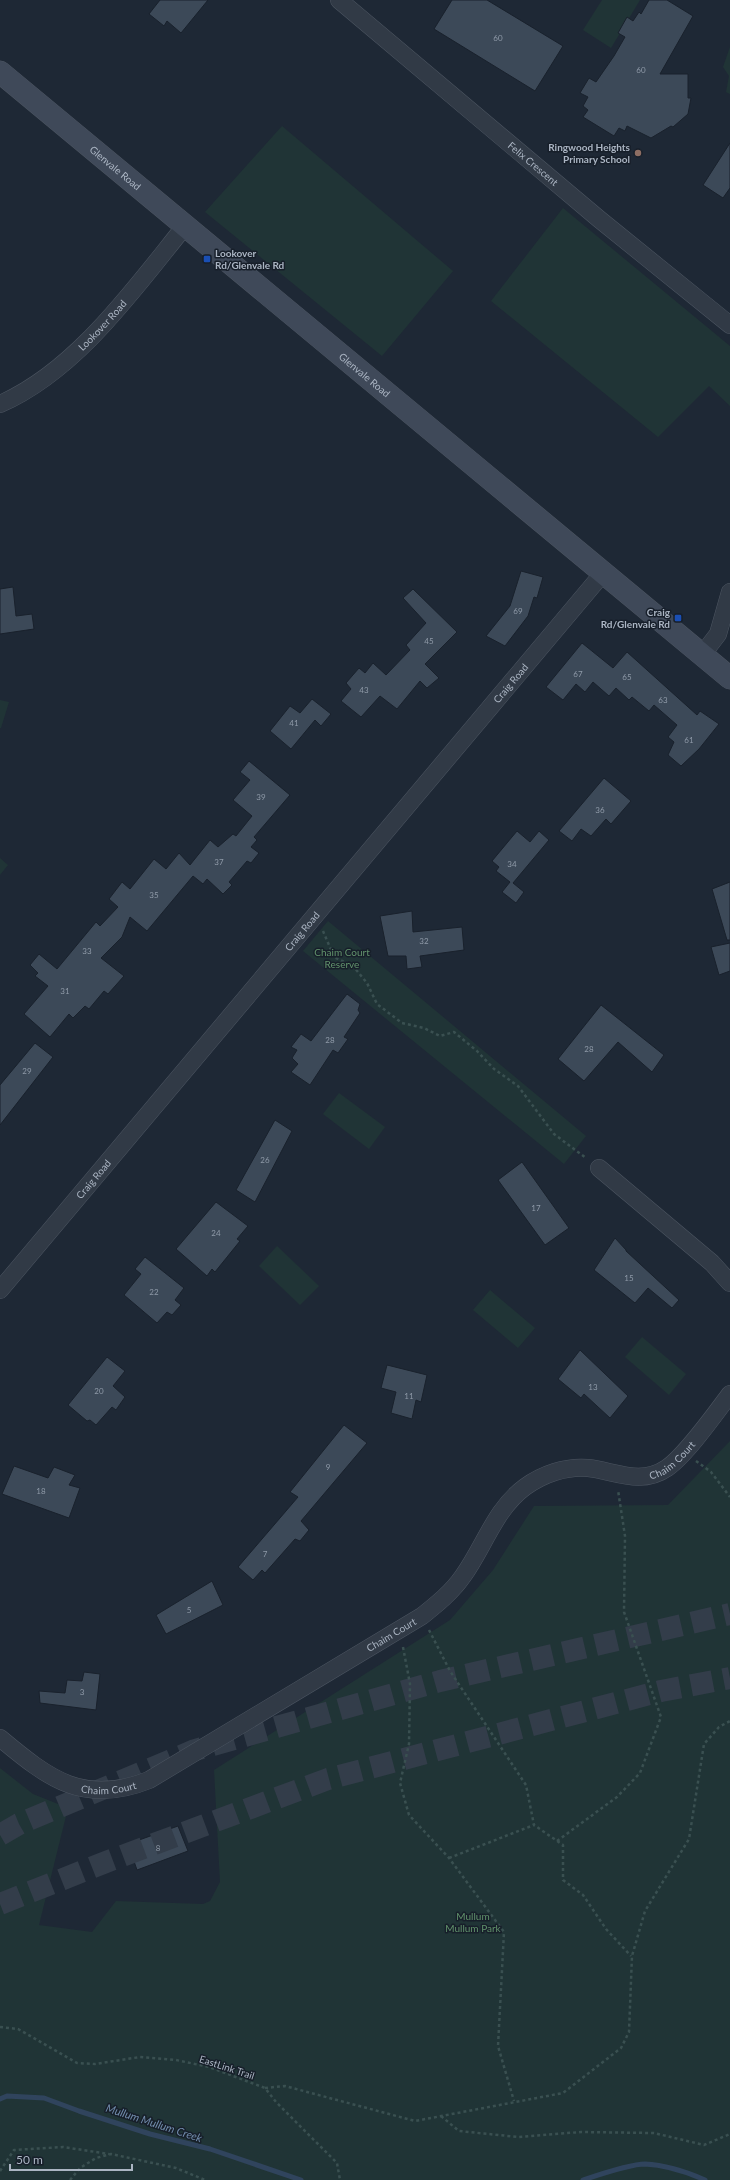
<svg xmlns="http://www.w3.org/2000/svg" width="730" height="2180" font-family="Lato,sans-serif">
  <rect width="100%" height="100%" fill="#1e2835"/>
  <g fill="#203436">
    <path d="M602,0H640L611,48L583,30Z"/>
    <path d="M730,47V94L726,92L729,76L723,67Z"/>
    <path d="M282,126L453,271L382,356L205,212Z"/>
    <path d="M563,208L730,346V406L709,386L658,437L491,301Z"/>
    <path d="M0,700L9,702L1,728H0Z"/>
    <path d="M0,858L8,865L0,875Z"/>
    <path d="M328,921L586,1136L564,1164L303,951Z"/>
    <path d="M339,1093L385,1127L369,1149L323,1114Z"/>
    <path d="M277,1246L319,1286L300,1305L259,1266Z"/>
    <path d="M490,1290L535,1328L518,1348L473,1310Z"/>
    <path d="M642,1337L686,1374L669,1395L625,1357Z"/>
    <path d="M730,1441V2180H0V1768L33,1794L68,1808L39,1925L92,1932L116,1901L203,1904L210,1901L220,1882L214,1770L450,1620L493,1570L534,1506L668,1505Z"/>
  </g>
  <g fill="none" stroke-linecap="round" stroke-linejoin="round">
    <g stroke="#30445d" stroke-width="5">
      <path d="M0,2099L7,2096L44,2098L79,2111L150,2134L210,2149L301,2180"/>
      <path d="M583,2180C598,2175 630,2164 645,2164C666,2165 687,2172 705,2180"/>
    </g>
  </g>
  <g fill="#3c4958" stroke="#19212c">
    <path d="M160,0H208L181,33L167,21L164,26L149,14Z"/>
    <path d="M452,0H487L563,46L535,91L434,29Z"/>
    <path d="M649,0H667L693,16L660,74H688V98H691L688,114L673,127L671,126L651,138L627,126L625,131L619,128L614,136L583,117L588,110L583,106L588,97L580,93L589,78L596,82L614,56L625,37L618,33L627,17L633,21L639,12L641,14Z"/>
    <path d="M730,143V188L723,198L703,185Z"/>
    <path d="M521,571L543,577L537,598L534,597L528,616L505,646L486,636L510,606Z"/>
    <path d="M13,587L16,616L32,614L34,629L0,634V589Z"/>
    <path d="M413,589L457,632L425,664L439,678L427,688L420,681L397,709L380,696L361,717L341,701L351,689L346,683L359,668L365,673L373,663L386,675L410,650L406,645L426,623L403,598Z"/>
    <path d="M582,643L613,668L627,652L697,715L700,711L719,724L699,749L681,766L668,755L674,742L668,737L677,725L654,705L649,711L632,697L629,700L616,688L609,696L593,682L585,692L576,684L563,700L546,687Z"/>
    <path d="M312,699L331,714L321,726L315,720L291,749L270,731L290,706L300,713Z"/>
    <path d="M249,761L290,795L254,837L257,840L251,847L259,853L251,863L247,861L229,882L232,885L223,894L207,879L203,884L193,876L147,931L130,917L122,937L101,958L124,976L108,994L104,991L89,1009L85,1006L73,1018L69,1014L50,1037L24,1014L48,986L35,976L38,973L30,965L39,954L57,969L96,922L100,926L118,907L109,899L122,882L130,889L154,859L166,869L179,853L190,865L210,840L218,847L233,834L236,836L252,816L233,800L250,780L240,772Z"/>
    <path d="M604,778L631,801L611,824L606,819L591,836L581,829L572,841L559,831Z"/>
    <path d="M517,831L530,842L539,831L549,840L513,883L524,892L516,903L502,892L510,882L496,871L499,867L492,861Z"/>
    <path d="M730,882V940H727L712,889Z"/>
    <path d="M412,911L413,932L462,927L464,950L420,956L422,967L407,969L406,956H388L380,916Z"/>
    <path d="M730,943V971L719,975L711,947Z"/>
    <path d="M347,994L360,1004L358,1010L360,1013L344,1037L348,1039L338,1053L333,1050L310,1085L291,1072L298,1064L292,1058L297,1050L291,1047L301,1034L311,1041Z"/>
    <path d="M601,1005L664,1055L652,1072L618,1042L584,1081L558,1059Z"/>
    <path d="M35,1043L53,1057L0,1125V1085Z"/>
    <path d="M275,1120L292,1131L255,1202L236,1190Z"/>
    <path d="M522,1162L569,1228L545,1245L498,1180Z"/>
    <path d="M216,1202L248,1226L237,1239L240,1241L215,1272L212,1269L207,1276L176,1249Z"/>
    <path d="M615,1238L626,1250V1251L679,1300L672,1308L648,1288L635,1303L594,1270Z"/>
    <path d="M145,1257L184,1288L175,1300L181,1305L172,1315L167,1312L157,1323L124,1295L141,1274L135,1269Z"/>
    <path d="M580,1350L628,1396L610,1418L584,1394L581,1398L558,1379Z"/>
    <path d="M107,1357L125,1371L113,1386L125,1397L116,1410L112,1407L96,1425L90,1420L87,1421L68,1405Z"/>
    <path d="M387,1365L427,1375L421,1402L416,1400L412,1419L391,1413L396,1392L381,1388Z"/>
    <path d="M344,1425L367,1443L301,1521L309,1530L300,1541L295,1539L265,1573L262,1570L253,1580L238,1567L298,1497L290,1492Z"/>
    <path d="M14,1466L48,1478L54,1467L75,1475L69,1485L80,1488L69,1518L2,1494Z"/>
    <path d="M212,1581L223,1605L166,1634L156,1615Z"/>
    <path d="M84,1672L100,1674L96,1710L40,1703L39,1691L65,1693L67,1680L82,1681Z"/>
    <path d="M178,1826L188,1851L137,1870L128,1844Z"/>
  </g>
  <g fill="none" stroke-linecap="round" stroke-linejoin="round">
    <g stroke="#333d4a" stroke-width="22" stroke-dasharray="22 11" stroke-linecap="butt">
      <path d="M0,1835L19,1824L195,1750L440,1681L730,1614"/>
      <path d="M0,1904L106,1862L328,1779L661,1691L730,1678"/>
    </g>
    <defs>
      <g id="street">
        <path id="s1" d="M339,0L599,219L730,325"/>
        <path id="s2" d="M0,404C76,371 134,289 185,226"/>
        <path d="M702,655L718,634L730,592"/>
        <path d="M599,1168L712,1263L730,1283"/>
        <path id="s3" d="M0,1290L604,572"/>
        <path id="s4" d="M0,1738C49,1779 84,1806 149,1780L422,1616C437,1604 452,1592 463,1576C484,1547 495,1509 525,1487C543,1474 566,1466 588,1468C615,1471 641,1486 667,1468C686,1455 715,1414 730,1394"/>
      </g>
      <g id="secondary">
        <path id="s5" d="M0,72L730,678"/>
      </g>
    </defs>
    <use href="#street" stroke="#4c5561" stroke-width="18"/>
    <use href="#secondary" stroke="#4c5561" stroke-width="23"/>
    <g stroke="#3a5051" stroke-width="2.5" stroke-dasharray="3 3" stroke-linecap="butt">
      <path d="M323,931L334,957L353,966L367,983L377,1004L402,1023L424,1028L440,1036L454,1032L477,1051L494,1069L518,1086L554,1134L586,1158"/>
      <path d="M696,1461L711,1472L730,1497"/>
      <path d="M429,1630L450,1671L526,1785L534,1825L563,1845V1880L583,1895L606,1929L631,1956"/>
      <path d="M403,1647L410,1684L409,1744L400,1783L409,1815L449,1858L504,1932L498,2046L514,2101"/>
      <path d="M557,1841L617,1797L640,1773L661,1717L624,1612L625,1536L618,1490"/>
      <path d="M449,1858L534,1825"/>
      <path d="M0,2027L18,2029L77,2063L95,2064L140,2057L176,2060L209,2067L265,2088L276,2102L337,2163L340,2180"/>
      <path d="M265,2088L285,2086L415,2121L563,2093L621,2048L629,2032L632,1956L645,1911L689,1839L704,1744L719,1727L730,1721"/>
      <path d="M441,2116L459,2131L518,2137L581,2132L654,2133L704,2145L730,2134"/>
      <path d="M0,2171L14,2150L63,2147L109,2154"/>
      <path d="M70,2180L80,2168L96,2158L111,2154L176,2168L205,2180"/>
    </g>
    <use href="#street" stroke="#313a46" stroke-width="17"/>
    <use href="#secondary" stroke="#3f4959" stroke-width="22"/>
  </g>
  <circle fill="#8d6e63" stroke="#171f2a" stroke-width="1.5" cx="638" cy="153" r="4"/>
  <g fill="#1a4fb4" stroke="#171f2a" stroke-width="1.5">
    <rect x="203" y="255" width="8" height="8" rx="2"/>
    <rect x="674" y="614" width="8" height="8" rx="2"/>
  </g>
  <g text-anchor="middle" stroke-width="3" stroke-linejoin="round" paint-order="stroke">
    <g font-size="8" fill="#8f9aa8">
      <text x="498" y="41">60</text>
      <text x="641" y="73">60</text>
      <text x="518" y="614">69</text>
      <text x="429" y="644">45</text>
      <text x="578" y="677">67</text>
      <text x="627" y="680">65</text>
      <text x="364" y="693">43</text>
      <text x="663" y="703">63</text>
      <text x="294" y="726">41</text>
      <text x="689" y="743">61</text>
      <text x="261" y="800">39</text>
      <text x="600" y="813">36</text>
      <text x="219" y="865">37</text>
      <text x="512" y="867">34</text>
      <text x="154" y="898">35</text>
      <text x="424" y="944">32</text>
      <text x="87" y="954">33</text>
      <text x="65" y="994">31</text>
      <text x="330" y="1043">28</text>
      <text x="589" y="1052">28</text>
      <text x="27" y="1074">29</text>
      <text x="265" y="1163">26</text>
      <text x="536" y="1211">17</text>
      <text x="216" y="1236">24</text>
      <text x="629" y="1281">15</text>
      <text x="154" y="1295">22</text>
      <text x="593" y="1390">13</text>
      <text x="99" y="1394">20</text>
      <text x="409" y="1399">11</text>
      <text x="328" y="1470">9</text>
      <text x="41" y="1494">18</text>
      <text x="265" y="1557">7</text>
      <text x="189" y="1613">5</text>
      <text x="82" y="1695">3</text>
      <text x="158" y="1851">8</text>
    </g>
    <g font-size="10" font-weight="bold" fill="#abb5c3" stroke="#171f2a" text-anchor="end">
      <text x="630" y="151">Ringwood Heights<tspan x="630" dy="12">Primary School</tspan></text>
      <text x="215" y="257" text-anchor="start">Lookover<tspan x="215" dy="12">Rd/Glenvale Rd</tspan></text>
      <text x="670" y="616">Craig<tspan x="670" dy="12">Rd/Glenvale Rd</tspan></text>
    </g>
    <g font-size="10" fill="#abb5c3" stroke="#171f2a">
      <text dy="4" stroke="none"><textPath href="#s1" startOffset="254">Felix Crescent</textPath></text>
      <text dy="4" stroke="none"><textPath href="#s5" startOffset="150">Glenvale Road</textPath></text>
      <text dy="4" stroke="none"><textPath href="#s2" startOffset="130">Lookover Road</textPath></text>
      <text dy="4" stroke="none"><textPath href="#s5" startOffset="474">Glenvale Road</textPath></text>
      <text dy="4" stroke="none"><textPath href="#s3" startOffset="793">Craig Road</textPath></text>
      <text dy="4" stroke="none"><textPath href="#s3" startOffset="469">Craig Road</textPath></text>
      <text dy="4" stroke="none"><textPath href="#s3" startOffset="145">Craig Road</textPath></text>
      <text dy="4" stroke="none"><textPath href="#s4" startOffset="808">Chaim Court</textPath></text>
      <text dy="4" stroke="none"><textPath href="#s4" startOffset="448">Chaim Court</textPath></text>
      <text dy="4" stroke="none"><textPath href="#s4" startOffset="124">Chaim Court</textPath></text>
      <text transform="translate(227 2067) rotate(18)" y="4">EastLink Trail</text>
    </g>
    <g font-size="10" fill="#62936c" stroke="#171f2a">
      <text x="342" y="956">Chaim Court<tspan x="342" dy="12">Reserve</tspan></text>
      <text x="473" y="1920">Mullum<tspan x="473" dy="12">Mullum Park</tspan></text>
    </g>
    <g font-size="11" font-style="italic" fill="#728dad" stroke="#171f2a">
      <text transform="translate(154 2123) rotate(18)" y="4">Mullum Mullum Creek</text>
    </g>
  </g>
  <path d="M10 2164v6h122v-6" fill="none" stroke="#abb5c3" stroke-width="2"/>
  <text x="16" y="2164" font-size="12" fill="#abb5c3" stroke="#171f2a" stroke-width="3" paint-order="stroke">50 m</text>
</svg>
